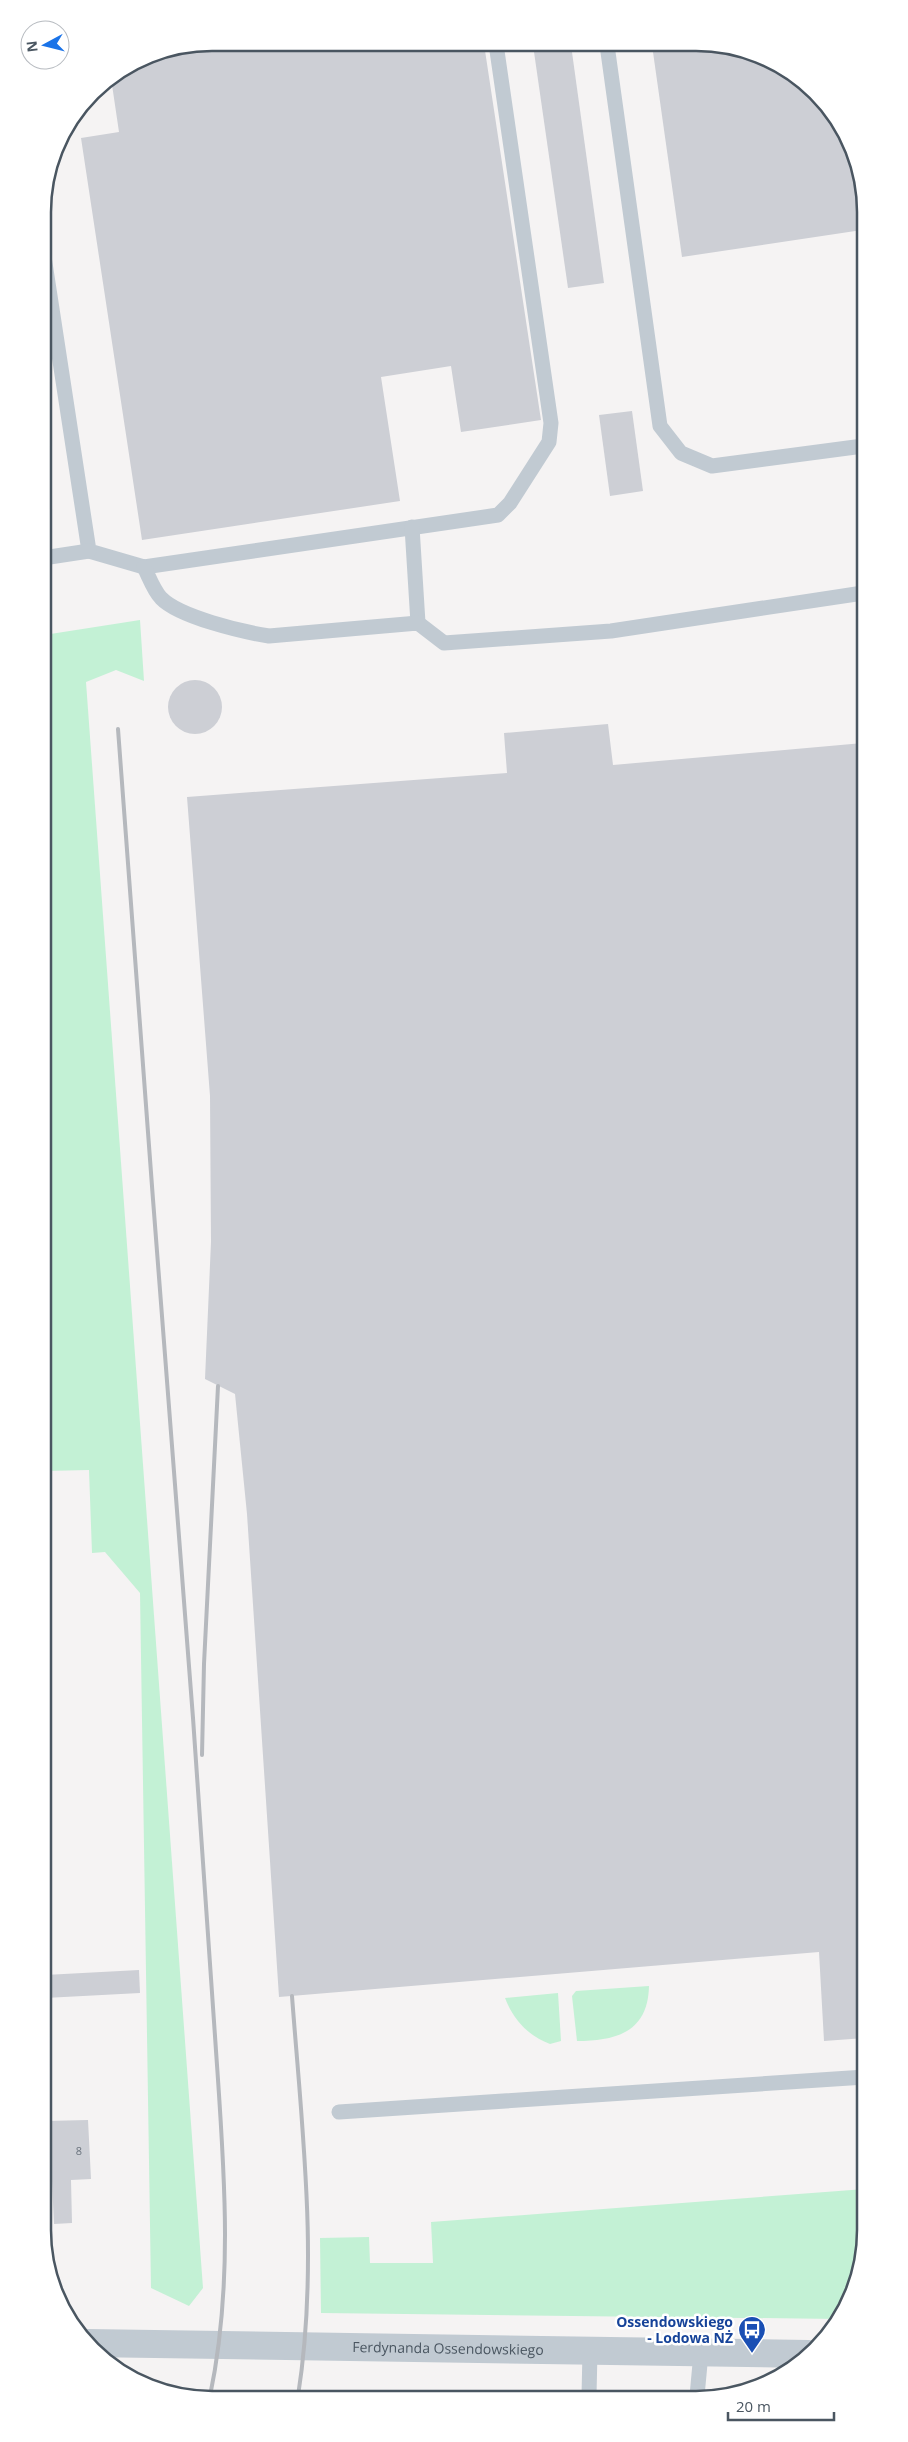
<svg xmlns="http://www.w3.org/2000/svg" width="908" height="2442" font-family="'Open Sans',sans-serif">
  <rect width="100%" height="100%" fill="#f5f3f3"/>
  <g fill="#c3f1d5">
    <path d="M140,620L144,681L116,670L86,682L203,2288L189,2306L151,2288L140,1593L105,1552L92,1553L89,1470L45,1471L44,635Z"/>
    <path d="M649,1986C648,2032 616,2041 577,2041L572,1996L576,1991Z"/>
    <path d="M558,1993L561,2041L550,2044C528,2036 513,2019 505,1998Z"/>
    <path d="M865,2189V2240L853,2294L838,2319L321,2313L320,2238L369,2237L370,2263H433L431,2222Z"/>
  </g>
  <g fill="#cdcfd5">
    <path d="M212,42L484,44L541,420L461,432L451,366L381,377L400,501L142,540L81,138L119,132L111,78L148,55Z"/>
    <path d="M533,45H571L604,283L568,288Z"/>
    <path d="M652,45L729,46L780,65L816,92L848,137L862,179V230L682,257Z"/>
    <path d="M632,411L643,491L610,496L599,415Z"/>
    <circle cx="195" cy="707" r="27"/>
    <path d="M863,693V722H862L859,694Z"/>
    <path d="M608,724L613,765L863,743L865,2038L824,2041L819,1952L279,1997L247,1514L235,1394L205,1379L211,1242L210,1096L187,797L507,773L504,733Z"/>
    <path d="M139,1970L140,1993L45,1998V1975Z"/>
    <path d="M88,2120L91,2179L71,2180L72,2223L54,2224L52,2181H48L46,2121Z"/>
  </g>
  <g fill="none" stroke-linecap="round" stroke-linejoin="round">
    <g stroke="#c1cad2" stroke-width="15">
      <path d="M607,45L660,426L681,453L712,466L863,446"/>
      <path d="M43,250L89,551L144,567L498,515L510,503L549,442L551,423L496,44"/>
      <path d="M412,527L418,623"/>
      <path d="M43,558L89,551"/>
      <path d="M144,567C149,577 154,591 161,598C179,617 243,632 269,636L418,623L444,643L611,631L863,593"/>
      <path d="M339,2112L865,2077"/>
      <path d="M589,2396L590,2351"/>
      <path d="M697,2396L701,2353"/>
    </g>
    <path stroke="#c1cad2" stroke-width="28" id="s1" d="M87,2343L808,2354"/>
    <g stroke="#b5b8bd" stroke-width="4">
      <path d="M118,729C144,1059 165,1388 193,1718C201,1824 208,1930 215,2036C223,2156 235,2277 210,2396"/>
      <path d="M202,1755L204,1664L218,1386"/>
      <path d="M292,1996C302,2129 319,2263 298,2396"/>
    </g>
  </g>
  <defs>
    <symbol id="bus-pin" viewBox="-11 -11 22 30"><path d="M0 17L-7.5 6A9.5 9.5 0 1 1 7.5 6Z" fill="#1a4fb4" stroke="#fff"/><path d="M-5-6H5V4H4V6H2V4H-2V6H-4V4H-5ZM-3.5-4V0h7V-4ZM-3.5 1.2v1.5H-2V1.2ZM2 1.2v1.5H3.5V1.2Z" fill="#fff"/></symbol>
  </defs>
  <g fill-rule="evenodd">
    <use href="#bus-pin" x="736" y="2314" width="32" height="43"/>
  </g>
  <g text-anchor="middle" stroke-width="5" stroke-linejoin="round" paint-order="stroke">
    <g font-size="11" fill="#6b747e">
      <text x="79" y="2155">8</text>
    </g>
    <g font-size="14" font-weight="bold" fill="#164399" stroke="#fff" text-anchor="end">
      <text x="733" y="2327">Ossendowskiego<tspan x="733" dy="16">- Lodowa NŻ</tspan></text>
    </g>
    <g font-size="14" fill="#4a5661" stroke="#fff">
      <text dy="5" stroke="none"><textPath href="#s1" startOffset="361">Ferdynanda Ossendowskiego</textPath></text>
    </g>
  </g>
  <path d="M0 0H908V2442H0ZM212 51H696A161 161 0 0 1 857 212V2230A161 161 0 0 1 696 2391H212A161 161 0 0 1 51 2230V212A161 161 0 0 1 212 51Z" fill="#fff" fill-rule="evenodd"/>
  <path fill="none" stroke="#4a5661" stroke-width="2.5" d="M212 51H696A161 161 0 0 1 857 212V2230A161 161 0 0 1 696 2391H212A161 161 0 0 1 51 2230V212A161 161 0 0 1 212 51Z"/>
  <g transform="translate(45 45) rotate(263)"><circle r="24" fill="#ffffff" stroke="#b7bbc0"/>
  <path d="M0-4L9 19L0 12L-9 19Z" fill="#1a73e8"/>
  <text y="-8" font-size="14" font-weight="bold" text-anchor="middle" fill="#4a5661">N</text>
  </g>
  <path d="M728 2412v8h106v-8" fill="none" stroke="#4a5661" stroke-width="2.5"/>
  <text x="736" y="2412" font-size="15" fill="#4a5661" stroke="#ffffff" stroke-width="4" paint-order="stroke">20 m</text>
</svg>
